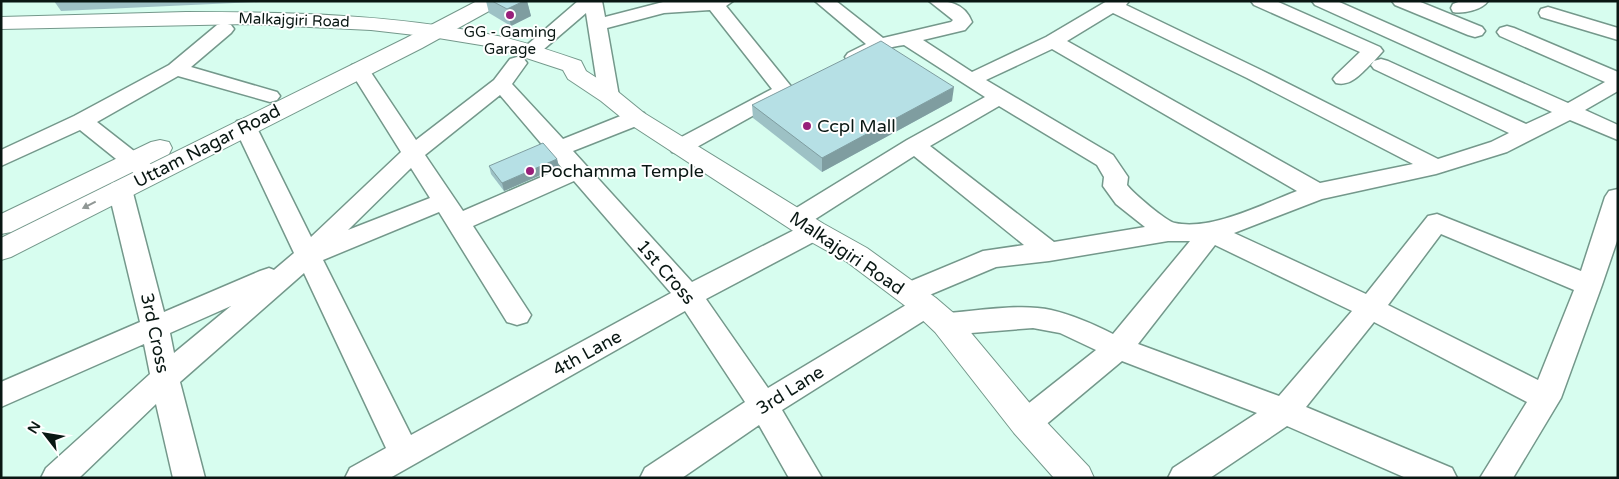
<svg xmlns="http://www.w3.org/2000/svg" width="1619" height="479" font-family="'Varela Round',sans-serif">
  <rect width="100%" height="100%" fill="#d7fdef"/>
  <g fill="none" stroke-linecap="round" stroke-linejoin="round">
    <defs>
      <g id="minor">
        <path d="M578,1H602L605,17L663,2L733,1L726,6L794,90L790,95L688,152L680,154L672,152L669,147L672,142L772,89L710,10L664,13L607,28L619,96L616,100L609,102L602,100L599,96L586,13L537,55L530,57L523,55L520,51Z"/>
        <path d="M815,1H836L883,38L951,22L953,20L929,1C948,1 964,2 972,22L965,30L923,40L972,72L1046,37L1107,1H1129L1126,5L1261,70L1438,159L1491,142L1509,133L1374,69L1371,65L1374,61C1362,72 1352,87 1336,83L1333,79L1336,75L1360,52L1254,5L1251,1H1276L1380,47L1383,51L1374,61L1381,59L1388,61L1526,124L1552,112L1315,5L1312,1H1337L1568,103L1605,82L1500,36L1497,32L1500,28L1507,26L1514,28L1618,72V91L1585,110L1618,125V140L1570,120L1507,152L1436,174L1322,199L1234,233L1366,294L1428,216L1437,214L1581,271L1605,197L1609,191L1618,189V238L1602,285L1561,398L1513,478H1480L1527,402L1374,322L1306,407L1452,468L1457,478H1406L1287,426L1210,478H1168L1173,468L1257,413L1122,361L1037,432L1026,436L1015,432L1011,423L1015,414L1096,350L1060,333L1033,328L946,335L936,332L932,324L936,316L946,313C977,311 1022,303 1051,310C1073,315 1093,324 1113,334L1190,241H1168L1049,261L996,267L927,296L936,299L939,306L936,313L782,410L822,478H789L759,425L682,478H640L645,468L745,402L685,311L390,478H345L350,468L386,448L304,273L180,382L205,478H173L156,404L79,478H41L46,468L150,374L144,344L1,407V382L140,322L108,189L112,183L120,181L128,183L132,189L164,312L260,271L269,268L274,270L294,253L234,126L237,121L245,119L253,121L256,126L311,237L401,152L349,69L352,65L359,63L366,65L416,140L494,80L510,59L517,57L524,59L527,63L512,84L563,139L628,113L636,111L644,113L647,118L644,123L573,151L692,282L804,225L797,227L788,225L785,219L788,213L907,140L985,97L904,45C897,46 890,47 884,50C872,56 862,65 848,61L845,57L848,53L866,44ZM1113,13L1247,78L1413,164L1320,183L1067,41ZM1052,49L1297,191C1263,204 1211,231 1175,223C1167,222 1133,193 1127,185L1128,177L1113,155L986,80ZM500,95L562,168L463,211L425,155ZM999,106L1097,165L1104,177L1103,186L1116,204L1145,227L1054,242L930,146ZM914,156L1024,245L983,251L899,286L895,293L899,300L911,302L768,388L706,299L823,237L826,231L823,225L814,222L806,225ZM411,168L430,198L348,230ZM574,181L671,293L411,435L323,260L439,212L507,322L517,325L527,322L531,315L473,226ZM1441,234L1574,290L1538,380L1388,305ZM1215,245L1352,311L1279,396L1138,344ZM231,306L174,353L170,333Z"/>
        <path d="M1392,1H1418L1482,27L1485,31L1482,35L1475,37L1468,35L1395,5Z"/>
        <path d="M1461,1H1488C1482,10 1463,14 1453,12L1451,8L1453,4Z"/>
        <path d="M1548,7L1618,28V40L1541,17L1539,13L1541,9Z"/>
        <path d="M224,23L231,25L234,29L231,33L191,67L277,92L280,96L277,100L270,102L178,76L97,122L157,169L161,174L157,179L149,182L141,179L80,130L1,166V150L74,116L169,65L217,25Z"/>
      </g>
      <g id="tertiary">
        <path d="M477,1H503L500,5L422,48L11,257L1,260V238L406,38Z"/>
        <path d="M160,140L169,142L172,148L169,154L11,232L1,234V214L151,142Z"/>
      </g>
      <path id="secondary" d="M186,12C289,12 392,14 493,35C523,41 552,51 581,61L586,71L617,91L644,113L824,224L867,248L936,298L957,316L1038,413L1089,467L1094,478H1054L1014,433L935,332L916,314L847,262L804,238L628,123L601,101L568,79L563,70L493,47L432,37L371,30L248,24L1,29V17Z"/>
    </defs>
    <use href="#minor" stroke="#74988b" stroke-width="3"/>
    <use href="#tertiary" stroke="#74988b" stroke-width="2"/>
    <use href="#secondary" stroke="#74988b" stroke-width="2"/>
    <use href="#minor" fill="#fff" fill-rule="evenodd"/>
    <use href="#tertiary" fill="#fff" fill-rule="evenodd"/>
    <use href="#secondary" fill="#fff" fill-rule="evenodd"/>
  </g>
  <g fill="#9dc1c5">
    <path d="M54,1H280L61,11Z"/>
    <path d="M486,1H527L531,16L511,26L489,13Z"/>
    <path d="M952,101L822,172L753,118L752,105Z"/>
    <path d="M557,159L559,167L504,191L491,174L489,166Z"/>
  </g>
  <g fill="#7f9da0">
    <path d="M524,1H527L531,16L511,26L507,9Z"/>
    <path d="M954,87L952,101L822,172V158Z"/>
    <path d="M557,159L559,167L504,191L502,183Z"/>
  </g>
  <g fill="#b6e0e5" stroke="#7f9da0">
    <path d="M492,1H524L507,9Z"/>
    <path d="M881,41L954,87L822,158L752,105Z"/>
    <path d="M543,143L557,159L502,183L489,166Z"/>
  </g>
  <defs><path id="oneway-solid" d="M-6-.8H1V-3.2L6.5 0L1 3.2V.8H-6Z" transform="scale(1.25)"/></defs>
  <use fill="#909795" href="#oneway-solid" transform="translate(89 205) rotate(153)"/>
  <g fill="#981f7a" stroke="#fff" stroke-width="2">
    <circle cx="510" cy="15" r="5"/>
    <circle cx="807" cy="126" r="5"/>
    <circle cx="530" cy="171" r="5"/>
  </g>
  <g text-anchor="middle" stroke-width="4" stroke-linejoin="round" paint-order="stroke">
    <g font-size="15" fill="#091713" stroke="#fff">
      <text transform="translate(294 20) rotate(2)" y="5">Malkajgiri Road</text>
    </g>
    <g font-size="15" fill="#091713" stroke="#fff">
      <text x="510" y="37">GG - Gaming<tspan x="510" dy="17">Garage</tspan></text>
    </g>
    <g font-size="18" fill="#091713" stroke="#fff" text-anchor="start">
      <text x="817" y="132">Ccpl Mall</text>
      <text x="540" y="177">Pochamma Temple</text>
    </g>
    <g font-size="18" fill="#091713" stroke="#fff">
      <text transform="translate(207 146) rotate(-27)" y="6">Uttam Nagar Road</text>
      <text transform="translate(847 253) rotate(34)" y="6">Malkajgiri Road</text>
      <text transform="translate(666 272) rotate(49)" y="6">1st Cross</text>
      <text transform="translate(155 333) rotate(78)" y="6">3rd Cross</text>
      <text transform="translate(587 353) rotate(-29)" y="6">4th Lane</text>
      <text transform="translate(790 390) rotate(-32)" y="6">3rd Lane</text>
    </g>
  </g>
  <rect width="1619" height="479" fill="none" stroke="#091713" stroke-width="5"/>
  <g transform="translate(45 434) rotate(301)" stroke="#ffffff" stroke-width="4" paint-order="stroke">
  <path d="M0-4L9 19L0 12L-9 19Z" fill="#091713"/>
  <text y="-8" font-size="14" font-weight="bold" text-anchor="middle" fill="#091713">N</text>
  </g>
</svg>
